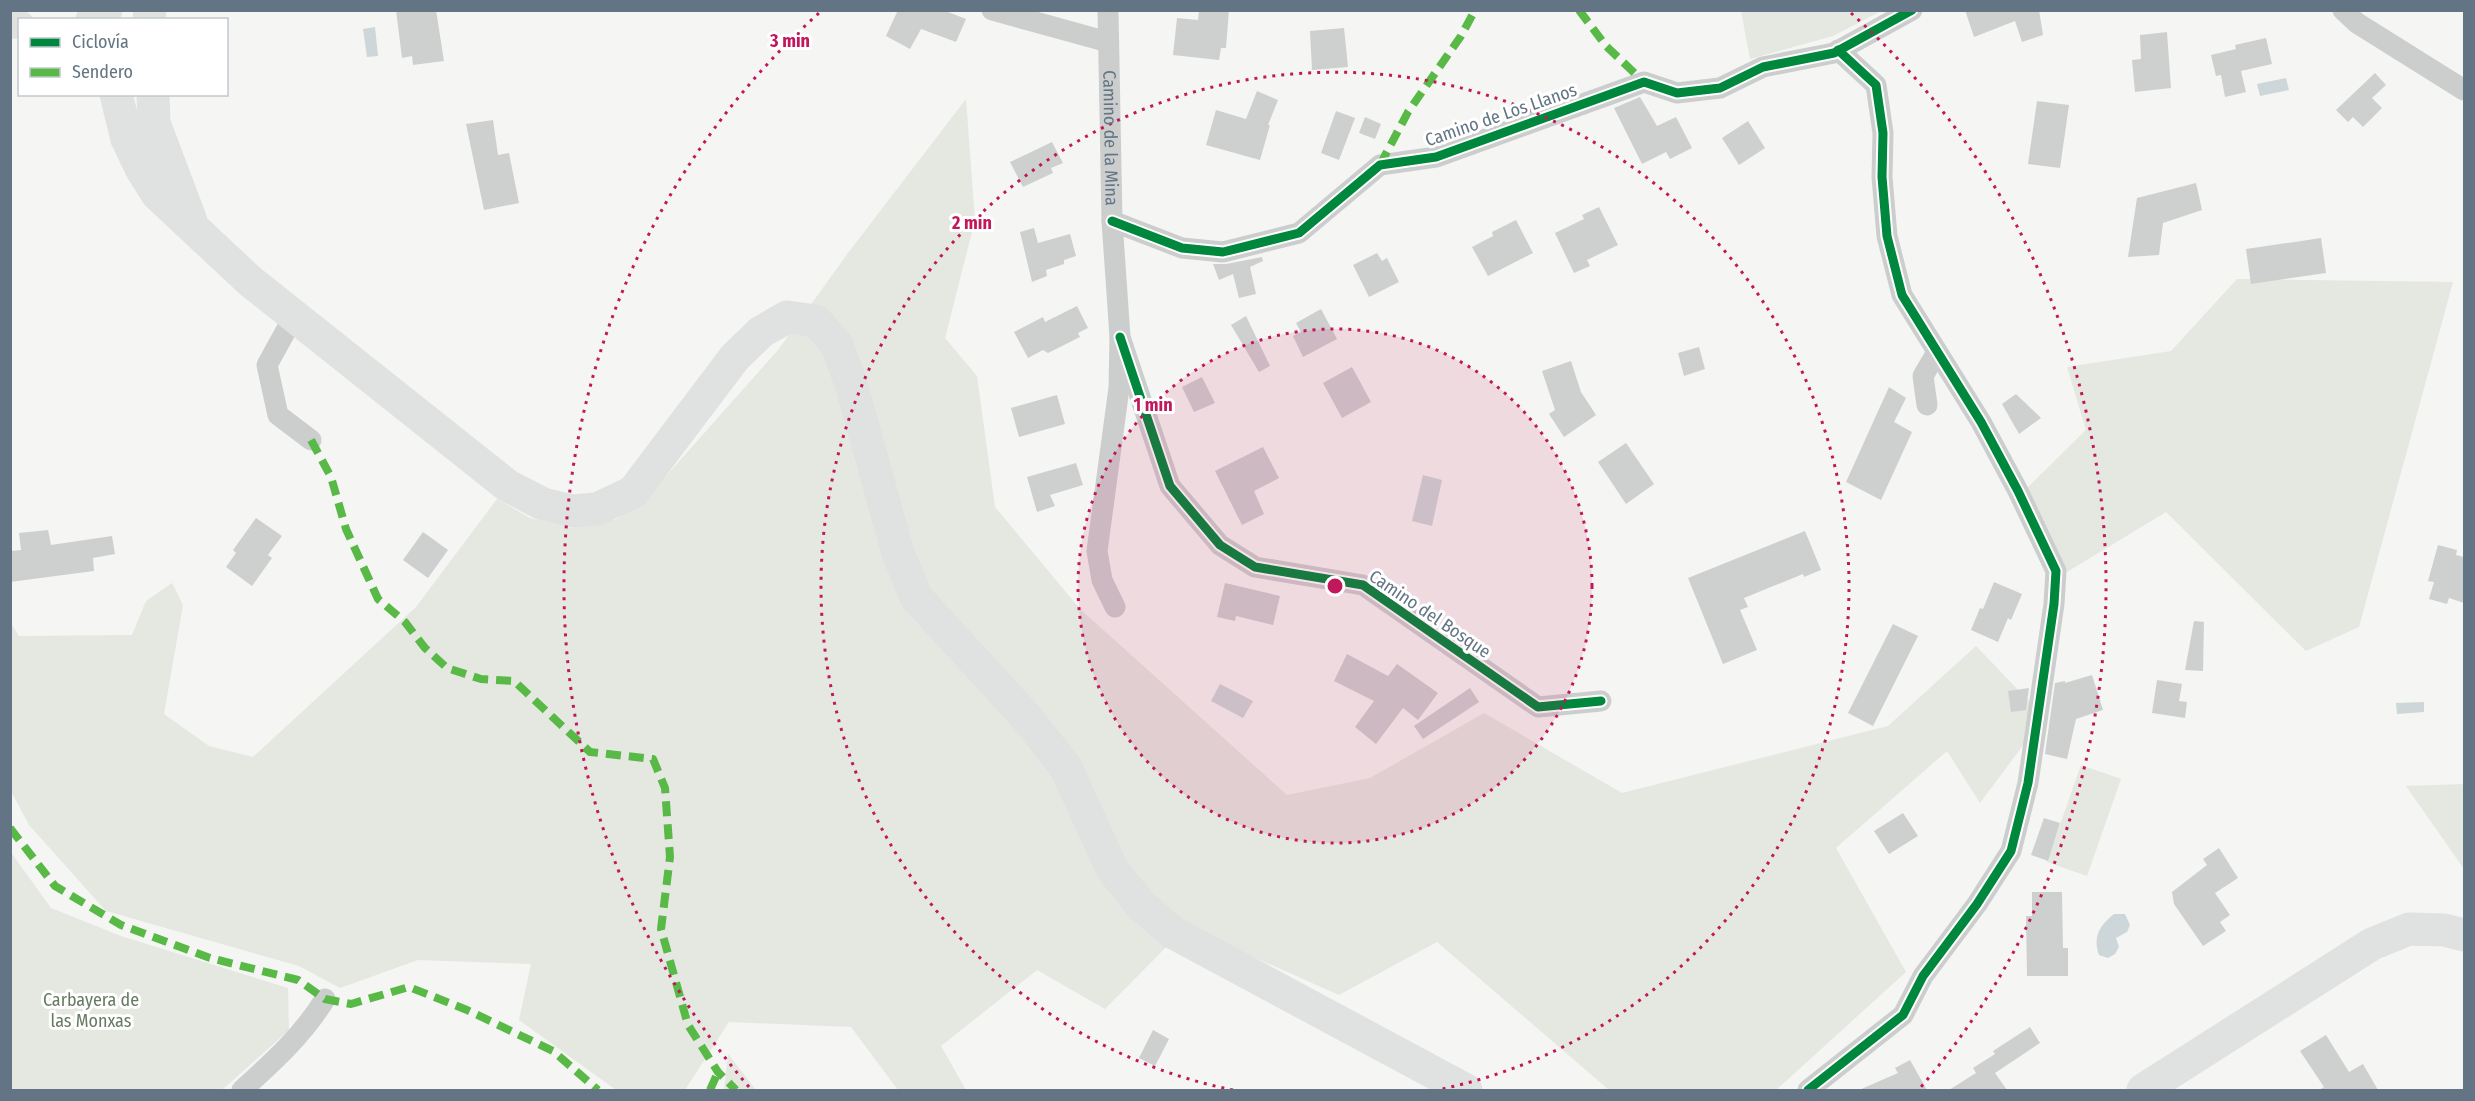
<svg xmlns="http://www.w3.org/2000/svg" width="2475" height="1101" font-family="'Fira Sans Condensed',sans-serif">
  <rect width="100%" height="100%" fill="#f5f5f3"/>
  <g fill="#e4e8e1">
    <path d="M1741,11V10L1881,11L1833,36L1750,59Z"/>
    <path d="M966,99L975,220L945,338L977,376L995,507L1080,609L1287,795L1370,778L1484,713L1622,793L1888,726L1976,646L2044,717L1980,803L1947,751L1836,848L1906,972L1776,1090H1609L1437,942L1339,995L1186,927L1105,1009L1037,970L941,1046L966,1090H898L851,1027L729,1022L685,1090H616L519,1020L531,964L418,960L340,988L299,966L106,911L29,825L11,791L10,622L19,636L132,635L146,601L172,583L183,605L164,714L209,746L253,757L416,607L497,499L530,518L571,528L617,519L651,493L778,350L848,253Z"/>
    <path d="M2237,279L2453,282L2359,627L2306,651L2166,512L2067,572L2026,489L2086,430L2067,367L2171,351Z"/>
    <path d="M2081,765L2121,779L2087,876L2047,862Z"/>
    <path d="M2464,784V869L2406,786Z"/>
    <path d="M10,851L51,908L121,936L288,988L289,1030L222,1090H11Z"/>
    <path d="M728,1054L756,1090H724Z"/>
  </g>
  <g fill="#cdd6d8">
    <path d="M375,27L378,56L367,57L363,29Z"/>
    <path d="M2286,78L2289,90L2260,96L2257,84Z"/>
    <path d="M1423,475L1442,480L1432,526L1412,521Z"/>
    <path d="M1220,684L1253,701L1243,718L1211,701Z"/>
    <path d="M2424,702V712L2397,714L2396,703Z"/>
    <path d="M2114,914H2125L2130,925L2127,932L2116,938L2119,947L2115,954L2108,958L2099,955C2093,937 2099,926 2114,914Z"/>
  </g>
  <g fill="#ced0d0">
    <path d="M396,10H436L444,61L413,65L412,56L402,58Z"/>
    <path d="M898,10H943L966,19L956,42L921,29L910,49L886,36Z"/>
    <path d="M1199,10H1229L1226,48H1221L1219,60L1173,55L1177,18L1198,20Z"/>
    <path d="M1965,10H2039L2043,35L2022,42L2015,21L1974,37Z"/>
    <path d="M1344,28L1348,67L1312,70L1310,31Z"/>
    <path d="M2167,32L2171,88L2135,92L2132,60L2141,59L2140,35Z"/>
    <path d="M2266,38L2272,64L2241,71L2246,92L2225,97L2221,75L2216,76L2211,55L2236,49L2235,45Z"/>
    <path d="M2375,73L2386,85L2372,98L2382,108L2363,127L2353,117L2348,122L2336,110Z"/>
    <path d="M1257,91L1278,100L1268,125H1270L1260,160L1206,145L1216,110L1246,119Z"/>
    <path d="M1640,97L1657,126L1676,117L1692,148L1670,159L1666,152L1642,164L1614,108Z"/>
    <path d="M2037,101L2069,105L2060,168L2028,164Z"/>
    <path d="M1336,111L1355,118L1339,160L1321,153Z"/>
    <path d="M1365,117L1381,124L1375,139L1359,133Z"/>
    <path d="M493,120L498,155L509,153L519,203L484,210L466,124Z"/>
    <path d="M1748,121L1765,148L1739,165L1722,138Z"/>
    <path d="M1052,142L1063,163L1051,168L1053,173L1023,187L1010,162Z"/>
    <path d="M2196,183L2202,210L2163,223L2159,255L2128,257L2137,198Z"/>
    <path d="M1599,207L1618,245L1587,260L1590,266L1574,273L1555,233L1584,219L1582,215Z"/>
    <path d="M1516,220L1533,253L1488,276L1472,247L1493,236L1492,232Z"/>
    <path d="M1034,228L1038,243L1070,234L1076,256L1064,260V264L1046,270L1047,276L1032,282L1020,232Z"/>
    <path d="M2321,238L2326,273L2251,284L2246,249Z"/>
    <path d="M1377,253L1382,261L1387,258L1399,282L1369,297L1353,265Z"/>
    <path d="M1262,257L1263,261L1250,267L1256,294L1239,298L1233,274L1219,280L1213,264H1226Z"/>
    <path d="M1077,306L1088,328L1078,333L1080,337L1048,353L1043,350L1028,358L1014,332L1043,317L1045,322Z"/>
    <path d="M1321,309L1337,339L1303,357L1293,336L1301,332L1296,323Z"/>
    <path d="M1246,316L1270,366L1259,372L1231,325Z"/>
    <path d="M1699,347L1705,369L1684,376L1678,353Z"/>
    <path d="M1571,361L1581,392L1596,415L1564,437L1549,414L1555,410L1542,371Z"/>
    <path d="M1352,367L1371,402L1342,418L1323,383Z"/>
    <path d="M1202,377L1215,403L1194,412L1182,387Z"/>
    <path d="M1889,387L1906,398L1894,422L1912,432L1881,500L1846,482Z"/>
    <path d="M2016,394L2041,418L2019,434L2002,404Z"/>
    <path d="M1057,395L1065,424L1019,437L1011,408Z"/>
    <path d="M1626,443L1654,484L1626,504L1598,462Z"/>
    <path d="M1263,447L1279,478L1254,491L1264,514L1242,525L1215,471Z"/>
    <path d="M1076,463L1083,485L1050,495L1055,506L1037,512L1027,477Z"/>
    <path d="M256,518L282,536L268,555L272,558L252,586L226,567L236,553L233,550Z"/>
    <path d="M48,530L51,545L112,536L115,554L93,558L94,571L10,582V551L21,550L19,533Z"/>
    <path d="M1805,531L1821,570L1804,577L1803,574L1744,598L1748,607L1740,610L1757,650L1723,664L1688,578Z"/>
    <path d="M423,532L448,550L428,578L403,560Z"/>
    <path d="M2438,545L2457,550L2456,555L2464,557V603L2449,598L2447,604L2429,599L2434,582L2428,581Z"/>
    <path d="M1994,582L2022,594L2011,620L2008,618L1998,642L1971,630L1980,608L1983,609Z"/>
    <path d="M1225,583L1280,596L1273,625L1236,616L1235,621L1217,617Z"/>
    <path d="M2194,621L2204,622L2203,671L2185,670Z"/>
    <path d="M1893,624L1918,636L1873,726L1848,713Z"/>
    <path d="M1347,654L1388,676L1397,664L1438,693L1418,720L1403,708L1376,744L1355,727L1374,701L1334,681Z"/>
    <path d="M2092,675L2103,710L2076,719L2067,759L2045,754L2055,683L2065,681V683Z"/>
    <path d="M2157,680L2182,684L2179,701L2187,702L2185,718L2152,713Z"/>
    <path d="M1470,688L1479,702L1423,739L1414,726Z"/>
    <path d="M2029,688L2026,710L2011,712L2008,691Z"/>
    <path d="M1903,813L1918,836L1889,854L1874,831Z"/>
    <path d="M2044,818L2060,823L2048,861L2031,855Z"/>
    <path d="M2219,848L2238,878L2215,893L2230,915L2220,922L2226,931L2203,946L2174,904L2172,892L2207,865L2203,859Z"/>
    <path d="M2032,892H2062L2063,948H2068V976H2027L2026,916H2032Z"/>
    <path d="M2030,1027L2040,1043L1995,1073L2007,1090H1949L1976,1073L1973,1068L1995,1054L1993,1051Z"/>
    <path d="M1153,1030L1169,1039L1155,1066L1139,1058Z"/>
    <path d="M2326,1035L2349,1072L2363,1064L2378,1090H2319L2324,1087L2300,1051Z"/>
    <path d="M1910,1060L1927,1090H1859L1898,1073L1895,1068Z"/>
  </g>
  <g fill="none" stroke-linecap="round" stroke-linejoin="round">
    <g stroke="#cccece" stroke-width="21">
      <path d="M992,10L1108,42"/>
      <path id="s1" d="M1108,10L1112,221L1120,337L1119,388L1097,551L1102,580L1115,607"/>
      <path d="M2343,10L2357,23L2464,90"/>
      <path d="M1112,221L1182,248L1223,252L1299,233L1380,165L1436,157L1644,82L1677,93L1720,88L1763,67L1834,53L1912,10"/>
      <path d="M294,316L267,365L278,415L311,440"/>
      <path d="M1120,337L1170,486L1220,545L1255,567L1363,585L1538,707L1601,701"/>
      <path d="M1927,405L1923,376L1937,352"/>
      <path d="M242,1090C273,1062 303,1035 325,999"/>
      <path d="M1808,1090L1903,1015L1923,976L1977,904L2011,851L2028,783L2054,604L2056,571L2018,491L1981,422L1902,295L1887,236L1882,177L1883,133L1876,85L1838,50"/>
    </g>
    <path stroke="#e0e1e1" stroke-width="28" d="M10,25L20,24"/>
    <g stroke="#e0e1e1" stroke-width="33">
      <path d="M92,20L106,10"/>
      <path d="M149,20L150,10"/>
      <path d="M116,94L127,139L142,170L157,194L250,281L508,486L543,504L572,511L597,509L633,492L735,357L761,332L787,317L816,321L837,345L851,384L898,553L916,597L1027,718L1066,768L1112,869L1141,905L1172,932L1466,1090"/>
      <path d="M153,94L154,123L191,221"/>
      <path d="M2143,1090L2372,944L2409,929L2444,930L2464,935"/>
    </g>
    <g stroke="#58b947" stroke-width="8" stroke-dasharray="15 8" stroke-linecap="butt">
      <path d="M1579,10L1606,46L1644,82"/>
      <path d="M1380,165L1408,112L1461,36L1475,10"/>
      <path d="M311,440L331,477L346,529L378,599L405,622L425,648L447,668L481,679L514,681L590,752L653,759L665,788L670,857L661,929L688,1025L718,1072L736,1090"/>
      <path d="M10,828L55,886L121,925L210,958L298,980L325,999L351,1004L409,987L467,1010L553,1051L598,1090"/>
      <path d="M710,1090L718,1072"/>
    </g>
    <defs>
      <g id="cycleway">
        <path d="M1112,221L1182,248L1223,252L1299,233L1380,165L1436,157L1644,82L1677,93L1720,88L1763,67L1834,53L1912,10"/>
        <path d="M1120,337L1170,486L1220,545L1255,567L1363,585L1538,707L1601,701"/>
        <path d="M1808,1090L1903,1015L1923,976L1977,904L2011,851L2028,783L2054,604L2056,571L2018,491L1981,422L1902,295L1887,236L1882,177L1883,133L1876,85L1838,50"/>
      </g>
    </defs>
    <use href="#cycleway" stroke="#fff" stroke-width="13"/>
    <use href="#cycleway" stroke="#00873e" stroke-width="9"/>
  </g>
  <circle cx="1335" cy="586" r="257" fill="#c2185b" fill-opacity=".12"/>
  <g fill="none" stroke="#c2185b" stroke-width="3" stroke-dasharray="3 6">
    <circle cx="1335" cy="586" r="257"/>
    <path d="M1233 1090A514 514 0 1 1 1437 1090"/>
    <path d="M749 1087A771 771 0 0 1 819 13M1851 13A771 771 0 0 1 1921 1087"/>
  </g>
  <g text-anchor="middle" stroke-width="6" stroke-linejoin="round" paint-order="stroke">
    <g font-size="18" fill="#637584" stroke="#fff">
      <text transform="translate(1501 115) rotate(-19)" y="6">Camino de Los Llanos</text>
      <text dy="6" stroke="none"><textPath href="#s1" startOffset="128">Camino de la Mina</textPath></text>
      <text transform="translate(1430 614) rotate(34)" y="6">Camino del Bosque</text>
    </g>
    <g font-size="18" fill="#677b62" stroke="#fff">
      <text x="91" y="1006">Carbayera de<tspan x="91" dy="21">las Monxas</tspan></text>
    </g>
  </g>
  <circle cx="1335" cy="586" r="9" fill="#c2185b" stroke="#fff" stroke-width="3"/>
  <g font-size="18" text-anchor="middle" font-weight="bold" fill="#c2185b" stroke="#fff" stroke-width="6" stroke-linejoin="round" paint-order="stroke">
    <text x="790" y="47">3 min</text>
    <text x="972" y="229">2 min</text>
    <text x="1153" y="411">1 min</text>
  </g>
  <rect width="2475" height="1101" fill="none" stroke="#637584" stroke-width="24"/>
  <rect x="18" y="18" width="210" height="78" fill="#ffffff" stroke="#c1c8ce" stroke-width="1.5"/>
  <rect x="30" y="38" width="30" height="9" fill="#00873e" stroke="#c1c8ce" stroke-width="1.5"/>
  <text x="72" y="48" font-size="18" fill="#637584">Ciclovía</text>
  <rect x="30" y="68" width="30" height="9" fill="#58b947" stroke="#c1c8ce" stroke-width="1.5"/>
  <text x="72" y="78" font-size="18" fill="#637584">Sendero</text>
</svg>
